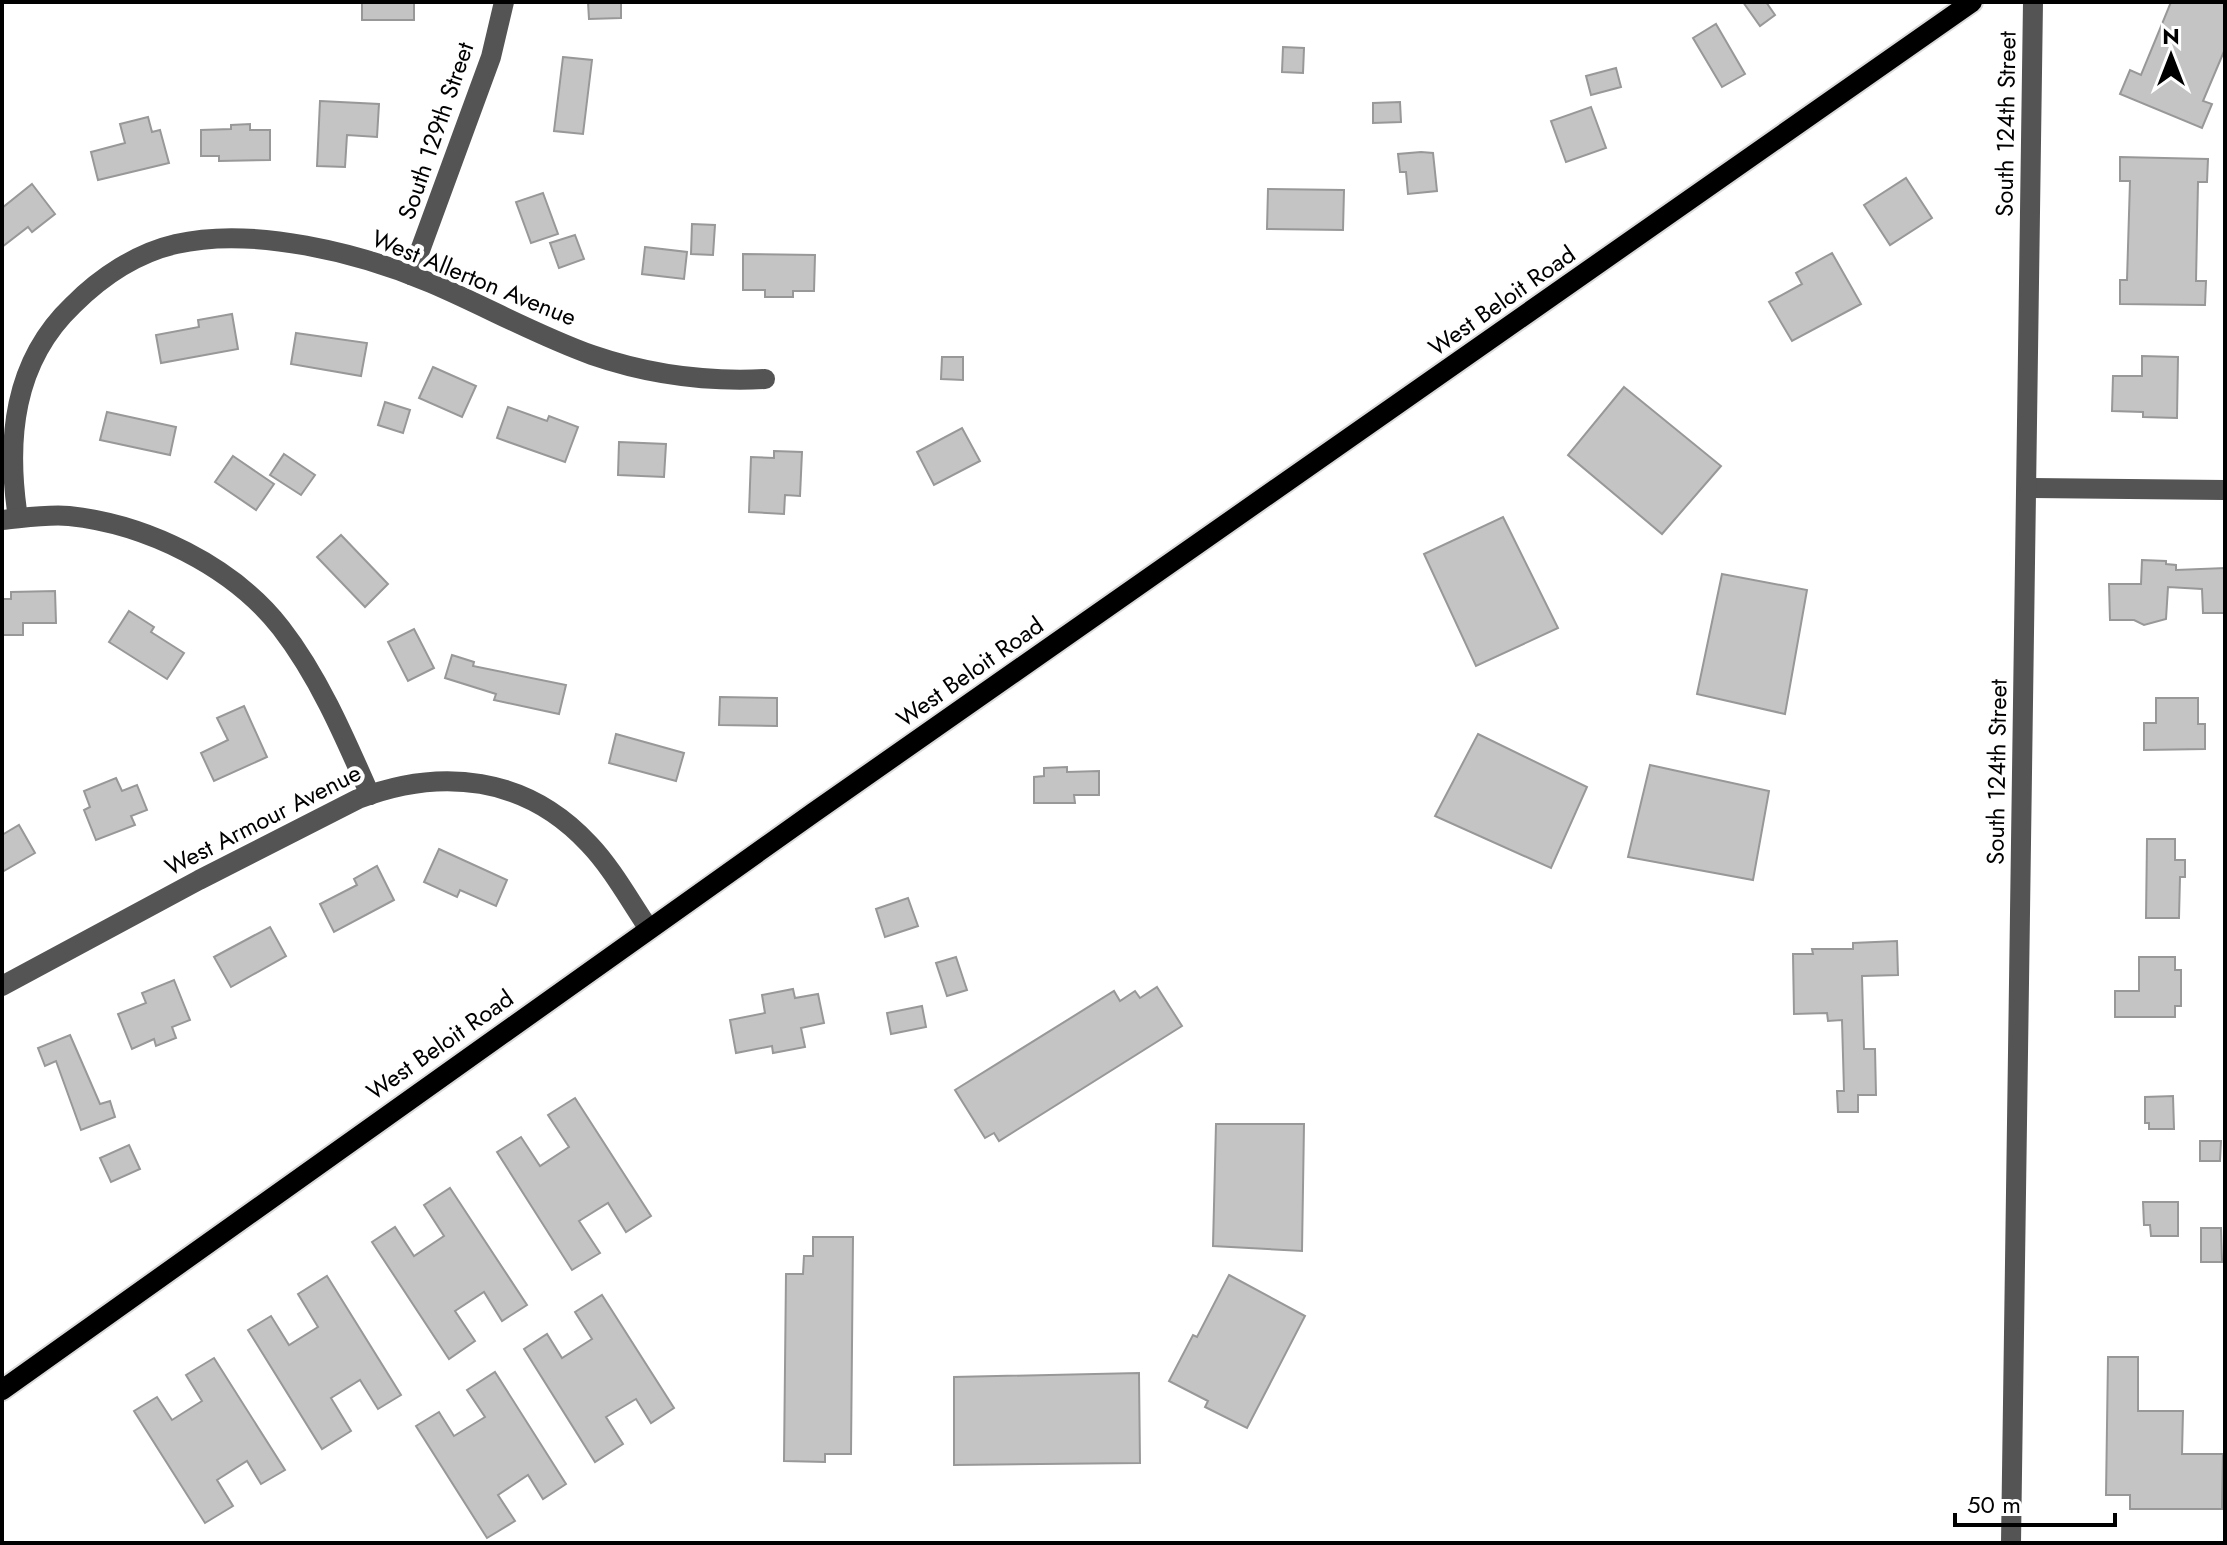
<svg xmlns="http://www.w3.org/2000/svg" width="2227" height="1545" font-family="Jost,sans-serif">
  <rect width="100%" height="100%" fill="#fff"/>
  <g fill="#c4c4c4" stroke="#989898" stroke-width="2">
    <rect x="362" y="2" width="52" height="18"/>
    <path d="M588,2H621V18L589,19Z"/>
    <path d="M1743,2H1766L1775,15L1760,26Z"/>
    <path d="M2171,2H2225V49L2203,101L2212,104L2202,128L2120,94L2130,70L2141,75Z"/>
    <path d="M1716,24L1745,74L1722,87L1693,38Z"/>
    <path d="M1283,47L1304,48L1303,73L1282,72Z"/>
    <path d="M563,57L592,60L583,134L554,131Z"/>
    <path d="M1616,68L1621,87L1591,95L1586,76Z"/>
    <path d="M320,101L379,104L377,137L347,135L345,167L317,166Z"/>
    <path d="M1400,102L1401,122L1373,123V103Z"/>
    <path d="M1591,107L1606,148L1566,162L1551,121Z"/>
    <path d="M148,117L152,132L160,130L169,163L98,180L91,152L125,143L120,124Z"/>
    <path d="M250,124V130H270V160L219,161V156H201V130L231,129V125Z"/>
    <path d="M1421,152L1433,153L1437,191L1408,194L1406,172H1400L1398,154Z"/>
    <path d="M2120,157L2208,159L2207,182H2198L2196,281H2206L2205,305L2120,304V280H2127L2130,181H2120Z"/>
    <path d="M1906,178L1932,218L1890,245L1864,205Z"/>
    <path d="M32,184L55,214L32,232L28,227L2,247V208Z"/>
    <path d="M1268,189L1344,190L1343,230L1267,229Z"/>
    <path d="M543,193L558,234L531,243L516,202Z"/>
    <path d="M692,224L715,225L713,255L691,254Z"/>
    <path d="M575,235L584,259L559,268L550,243Z"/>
    <path d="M645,247L687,252L684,279L642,274Z"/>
    <path d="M1832,253L1861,304L1792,341L1769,302L1802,284L1796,273Z"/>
    <path d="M743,254L815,255L814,291H793V297H765V290H743Z"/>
    <path d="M232,314L238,349L161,363L156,335L199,327L198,320Z"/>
    <path d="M296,333L367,343L361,376L291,364Z"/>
    <path d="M2142,356L2178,357L2177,418L2143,417V412L2112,411L2113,376H2142Z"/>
    <path d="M942,357H963V380L941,379Z"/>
    <path d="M433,367L476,386L462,417L419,398Z"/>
    <path d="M1624,387L1721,466L1662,534L1568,455Z"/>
    <path d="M385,402L410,410L403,433L378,425Z"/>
    <path d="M508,407L547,421L549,416L578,427L565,462L497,438Z"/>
    <path d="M107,412L176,427L170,455L100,440Z"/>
    <path d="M962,428L980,461L934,485L917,452Z"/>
    <path d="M619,442L666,444L664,477L618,475Z"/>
    <path d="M774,451L802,452L800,496L785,495L784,514L749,512L751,457L774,458Z"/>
    <path d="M284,454L315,475L301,495L270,475Z"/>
    <path d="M233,456L274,484L256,510L215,482Z"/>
    <path d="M1503,517L1558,628L1476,666L1424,554Z"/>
    <path d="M341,535L388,584L365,607L317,557Z"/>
    <path d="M2142,560L2166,561V564L2176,565V570L2225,568V613H2203L2202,589L2168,587L2166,619L2144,625L2134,620H2110L2109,584H2141Z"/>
    <path d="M1722,574L1807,590L1785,714L1697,694Z"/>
    <path d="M55,591L56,623H23V635H2V599H11V592Z"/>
    <path d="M129,611L154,627L151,632L184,653L167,679L109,642Z"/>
    <path d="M414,629L434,668L408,681L388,642Z"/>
    <path d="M452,655L474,662L473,666L566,685L559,714L494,700L496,694L445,678Z"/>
    <path d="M720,697L777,698V726L719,725Z"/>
    <path d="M2156,698H2198V724H2205V749L2144,750V723H2156Z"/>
    <path d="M244,706L267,757L214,781L201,753L228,740L217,718Z"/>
    <path d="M616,734L684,753L676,781L609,763Z"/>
    <path d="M1478,734L1587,787L1551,868L1435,816Z"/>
    <path d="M1650,765L1769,791L1753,880L1628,857Z"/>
    <path d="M1067,767V772L1099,771V795H1074L1075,803H1034V777L1044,776V768Z"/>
    <path d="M116,778L122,791L137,785L147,810L131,816L135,825L96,840L84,810L90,807L84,791Z"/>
    <path d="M19,825L35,853L2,872V835Z"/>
    <path d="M2147,839H2175V860H2185V877H2180L2179,918H2146Z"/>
    <path d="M439,849L507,880L496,906L460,890L457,897L424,882Z"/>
    <path d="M377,866L394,900L334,932L320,904L357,885L354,879Z"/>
    <path d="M908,898L918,926L885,937L876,909Z"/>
    <path d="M270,927L286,956L231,987L214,957Z"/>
    <path d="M1897,941L1898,975L1862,976L1864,1049H1875L1876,1095H1858V1112H1838L1837,1091H1844L1842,1020L1828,1021L1827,1013L1794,1014L1793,954H1813L1812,949H1853V943Z"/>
    <path d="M956,957L967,990L947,996L936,963Z"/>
    <path d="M2139,957H2175V970H2181V1006H2175V1017H2115V991H2139Z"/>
    <path d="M174,980L190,1020L172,1027L176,1038L156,1046L154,1039L132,1049L118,1014L146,1003L142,993Z"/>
    <path d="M1157,987L1182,1026L999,1141L994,1133L985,1138L955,1090L1114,991L1120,1001L1135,991L1140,998Z"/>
    <path d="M793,989L795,998L818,994L824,1023L801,1028L805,1047L773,1053L772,1046L736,1053L730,1020L765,1013L762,995Z"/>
    <path d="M922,1006L926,1027L891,1034L887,1013Z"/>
    <path d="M70,1035L100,1104L110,1101L115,1117L81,1130L56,1061L45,1066L38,1048Z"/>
    <path d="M2173,1096L2174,1129H2149V1123H2145V1097Z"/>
    <path d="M575,1098L651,1216L626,1232L608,1203L579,1221L600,1253L572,1270L497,1152L521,1137L540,1166L569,1147L548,1115Z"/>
    <path d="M1216,1124H1304L1302,1251L1213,1246Z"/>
    <path d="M2200,1141H2221L2220,1161H2200Z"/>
    <path d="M129,1145L140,1169L111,1182L100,1158Z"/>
    <path d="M450,1188L527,1305L502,1321L484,1292L455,1311L475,1341L449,1359L372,1242L395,1227L414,1256L444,1236L424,1205Z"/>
    <path d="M2143,1202H2178V1236H2151L2150,1225H2144Z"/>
    <path d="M2201,1228H2221L2222,1262H2201Z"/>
    <path d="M813,1237H853L851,1454H825V1462L784,1461L786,1274H803L804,1256H813Z"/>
    <path d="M1229,1275L1305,1316L1247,1428L1205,1407L1208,1401L1169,1381L1193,1335L1197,1337Z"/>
    <path d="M327,1276L401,1395L378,1409L360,1380L331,1398L351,1431L322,1449L248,1330L271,1316L289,1345L318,1327L298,1294Z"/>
    <path d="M602,1295L674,1408L651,1423L636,1399L606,1417L623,1444L595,1462L524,1349L547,1334L562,1358L592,1339L575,1312Z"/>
    <path d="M2108,1357H2138V1411H2183L2182,1454H2223L2222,1509H2130V1495H2106Z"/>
    <path d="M214,1358L285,1470L261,1484L247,1461L217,1480L233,1506L205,1523L134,1411L157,1397L172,1420L202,1401L186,1375Z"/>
    <path d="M495,1372L566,1484L543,1499L528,1475L498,1495L515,1521L487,1538L416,1426L439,1412L454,1436L485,1417L467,1390Z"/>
    <path d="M1139,1373L1140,1463L954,1465V1377Z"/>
  </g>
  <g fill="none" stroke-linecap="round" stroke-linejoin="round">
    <defs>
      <path id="major" d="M2,1390L813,813L1972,2"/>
    </defs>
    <use href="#major" stroke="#dbdbdb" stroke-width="24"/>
    <g stroke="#545454" stroke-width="20">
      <path d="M411,275L491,57L504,2"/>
      <path d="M2027,488L2225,490"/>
      <path d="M18,518C6,440 13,362 73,305C101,277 137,253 176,244C253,226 360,253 431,283C485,306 536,335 592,355C647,374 707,382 765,379"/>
      <path d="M2,520C24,518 47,514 69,516C146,524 233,566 281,628C319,677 345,738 370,795"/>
      <path d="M2,986L199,880L358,799C441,767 526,776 589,844C612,868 630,901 649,929"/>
      <path d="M2011,1543L2033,2"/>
    </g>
    <use href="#major" stroke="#000" stroke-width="20"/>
  </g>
  <g text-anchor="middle" stroke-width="8" stroke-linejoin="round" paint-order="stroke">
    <g font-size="24" fill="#000" stroke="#fff">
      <text transform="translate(2006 124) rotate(-89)" y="8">South 124th Street</text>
      <text transform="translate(436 131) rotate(-71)" y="8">South 129th Street</text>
      <text transform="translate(474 278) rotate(22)" y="8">West Allerton Avenue</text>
      <text transform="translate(1502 301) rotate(-35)" y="8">West Beloit Road</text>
      <text transform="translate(970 672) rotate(-35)" y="8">West Beloit Road</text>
      <text transform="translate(1997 772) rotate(-89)" y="8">South 124th Street</text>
      <text transform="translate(263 820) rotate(-27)" y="8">West Armour Avenue</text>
      <text transform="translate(440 1045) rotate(-35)" y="8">West Beloit Road</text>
    </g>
  </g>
  <rect width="2227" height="1545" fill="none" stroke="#000000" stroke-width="8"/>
  <g transform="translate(2171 56)" stroke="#ffffff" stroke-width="6" paint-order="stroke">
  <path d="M0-6L14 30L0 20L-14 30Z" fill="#000000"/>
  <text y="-12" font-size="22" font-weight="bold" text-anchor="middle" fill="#000000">N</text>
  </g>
  <path d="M1955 1513v12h160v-12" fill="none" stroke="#000000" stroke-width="4"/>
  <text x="1967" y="1513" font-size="24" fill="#000000" stroke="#ffffff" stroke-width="6" paint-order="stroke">50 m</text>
</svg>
